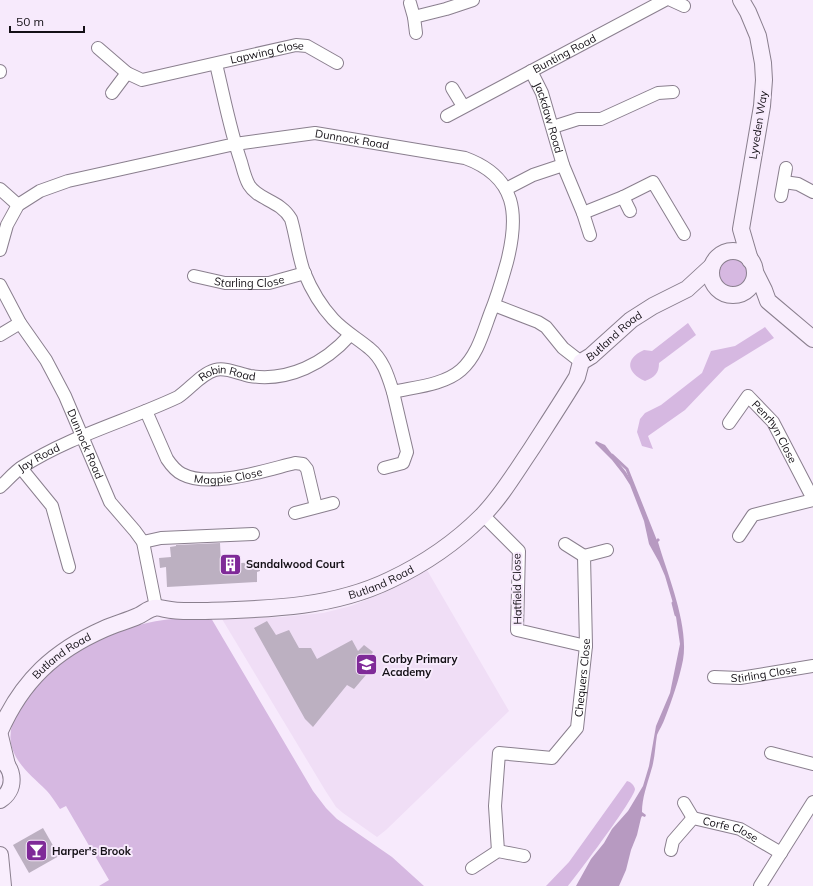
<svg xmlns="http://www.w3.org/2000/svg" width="813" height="886" font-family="Mulish,sans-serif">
  <rect width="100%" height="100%" fill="#f7eafc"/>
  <path fill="#f0def6" d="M427,570L509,711L386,830L377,837L343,813L336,807L325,790L222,619L281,617L323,613L351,606L388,591Z"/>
  <g fill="#d6b8e1">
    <circle cx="733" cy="272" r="16"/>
    <path d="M688,323L696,335L659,363C659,373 655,377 645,381C627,373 624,359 644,350L652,351Z"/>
    <path d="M765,327L774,338L725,368L685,410L648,436L653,449L642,446L637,432L640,419L645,413L661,405L702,373L711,351L735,346Z"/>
    <path d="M211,618L313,791L326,808L337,819L392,857L424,886H99L109,880L66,806L60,809C56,803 51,795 46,790C33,777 18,766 12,748C6,728 18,707 31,693C37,686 42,679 49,673C82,643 128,623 172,619C185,618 198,618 211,618Z"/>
    <path d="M627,781C631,782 634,785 635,789C635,798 577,875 568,886H546L569,862Z"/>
  </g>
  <path fill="#b79ac1" d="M596,441L605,445L626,472L632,482L653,536L656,540L658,538L660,540L658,542C668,576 689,625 683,660C679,680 672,700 665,718C663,724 659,730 657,735C655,747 655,759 651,771C647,785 642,798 642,812L646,815L645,817L642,816L641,818L637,835L631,850L626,870L619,886H576L591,859L604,843L612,829L628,811L643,786L649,766L656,726L670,693L680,644L675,610L665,576L659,562L649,544L644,521L630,485L623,474L612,460L595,443Z"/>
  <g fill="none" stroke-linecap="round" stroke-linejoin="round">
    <g stroke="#b79ac1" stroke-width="3">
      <path d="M612,455L627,469L656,542"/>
      <path d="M673,603L676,615"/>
    </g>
  </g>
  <g fill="#bcb0c1">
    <path d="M220,543L221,564L260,562V571L257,572V582L167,587L166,567L160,568L159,558L171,557L170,547L176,546V545Z"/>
    <path d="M267,621L276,635L289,630L299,648H311L317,659L352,640L358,651L364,645L373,652L365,663L371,669L354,689L347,685L313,727L305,719L254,628Z"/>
    <path d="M43,828L59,856L29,873L13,845Z"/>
  </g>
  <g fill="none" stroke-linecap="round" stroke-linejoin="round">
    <defs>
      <g id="street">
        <path d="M671,0L684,6"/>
        <path d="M410,3L414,17L416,33"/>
        <path d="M414,17L446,9L473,0"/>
        <path id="s1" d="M98,48L127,73L142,80L296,45L307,46L337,63"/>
        <path d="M0,71V72"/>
        <path id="s2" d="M531,71L542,93L563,165"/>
        <path d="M452,88L463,106"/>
        <path d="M112,93L127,73"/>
        <path id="s3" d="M447,116L665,0"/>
        <path d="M553,127L578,119H601L658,93L673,92"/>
        <path d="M784,182L798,184L813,192"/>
        <path d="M0,189L18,205"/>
        <path d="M506,189L533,175L563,165L583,213L590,235"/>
        <path d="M781,196L786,168"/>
        <path d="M623,197L630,211"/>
        <path d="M583,213L623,197L653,182L684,234"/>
        <path id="s4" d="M0,250L7,225L18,205L40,191L68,181L235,144L315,133L465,158C517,177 519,215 507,262C502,280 497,297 490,314C483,333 477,356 461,370C444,385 415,387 393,392C388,376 383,359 369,348C357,338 344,331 333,319C321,306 311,289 304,272C298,255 296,236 291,219C280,200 258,200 249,185C245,178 243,169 241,162C230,130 224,97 216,64"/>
        <path id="s5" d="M194,276L225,283H269L305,273"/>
        <path id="s6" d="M0,285L20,323L46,360L65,396L110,502L135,531L143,542L156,607"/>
        <path d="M494,305L538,322L546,327L563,348L581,362"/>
        <path d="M0,335L20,323"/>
        <path id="s7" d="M146,411L167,459C171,465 176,471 182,474C210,489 266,470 295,463L303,464L307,469L316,507"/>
        <path id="s8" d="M729,423L748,396L773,422L813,499"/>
        <path d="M21,468L52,506L69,567"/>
        <path d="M384,468L403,463L407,452L393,392"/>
        <path id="s9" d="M0,487C7,481 14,472 22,467C70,436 127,421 178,397C190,389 201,374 215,370C226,367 239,374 250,376C289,382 325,363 350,335"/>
        <path d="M295,513L333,503"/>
        <path d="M483,515L519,551L517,630L586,646"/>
        <path d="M739,536L753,515L813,500"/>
        <path d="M143,542L161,538L253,534"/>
        <path d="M565,544L584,556"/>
        <path id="s10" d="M714,677L740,678L813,666"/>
        <path d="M771,753L813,764"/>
        <path d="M684,803L693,818"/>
        <path id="s11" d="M671,850L673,841L693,818L740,829L781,853"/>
        <path id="s12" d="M498,851L495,806L499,753L552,758L577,728L586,646L584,556L607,550"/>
        <path d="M472,868L498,851L524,856"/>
        <path d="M760,886L813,802"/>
      </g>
      <g id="secondary">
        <path d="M741,0L748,12L758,36L763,63L764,80L762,106L741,229L750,260"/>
        <circle cx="733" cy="273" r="22"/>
        <path d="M755,272L764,290L768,301L813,339"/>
        <path id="s13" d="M0,731C22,681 54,651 104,629C115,624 127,621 138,616C143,614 148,609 154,608C157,607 161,608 165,609C178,612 191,611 205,611C268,609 332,608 390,580C424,564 456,542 482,516C501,497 515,473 530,451C546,426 562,402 577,377L581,362L591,356L631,320L653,306L687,289L712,266"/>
        <path d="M0,736L7,765"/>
        <path d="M0,759C15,769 16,790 0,800"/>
        <path d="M0,855L3,886"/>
      </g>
    </defs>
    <use href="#street" stroke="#8a7f8e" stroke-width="14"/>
    <use href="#secondary" stroke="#8a7f8e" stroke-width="18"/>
    <use href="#street" stroke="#fff" stroke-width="12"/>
    <use href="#secondary" stroke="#f9eefd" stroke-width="16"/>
  </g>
  <defs>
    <symbol id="building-square" viewBox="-11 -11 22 22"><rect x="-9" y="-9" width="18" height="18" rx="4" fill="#7f2a98" stroke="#f7eafc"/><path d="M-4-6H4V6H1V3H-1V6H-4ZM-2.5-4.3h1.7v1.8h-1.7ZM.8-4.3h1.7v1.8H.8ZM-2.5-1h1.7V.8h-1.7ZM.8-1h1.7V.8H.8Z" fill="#fff"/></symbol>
    <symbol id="school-square" viewBox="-11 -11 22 22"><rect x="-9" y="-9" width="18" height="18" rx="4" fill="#7f2a98" stroke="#f7eafc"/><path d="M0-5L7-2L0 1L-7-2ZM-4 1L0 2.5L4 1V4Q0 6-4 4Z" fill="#fff"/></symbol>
    <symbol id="bar-square" viewBox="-11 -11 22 22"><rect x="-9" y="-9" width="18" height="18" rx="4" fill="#7f2a98" stroke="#f7eafc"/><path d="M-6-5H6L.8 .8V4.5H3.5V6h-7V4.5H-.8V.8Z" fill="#fff"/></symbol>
  </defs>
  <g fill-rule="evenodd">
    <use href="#building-square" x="218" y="552" width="25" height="25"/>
    <use href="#school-square" x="354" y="652" width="25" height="25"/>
    <use href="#bar-square" x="24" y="838" width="25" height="25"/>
  </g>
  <g text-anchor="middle" stroke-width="4" stroke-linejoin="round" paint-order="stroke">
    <g font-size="11" fill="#141016" stroke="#f7eafc">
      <text dy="4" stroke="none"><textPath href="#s3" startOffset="133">Bunting Road</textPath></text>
      <text dy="4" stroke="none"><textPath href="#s1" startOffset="183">Lapwing Close</textPath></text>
      <text dy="4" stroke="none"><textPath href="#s2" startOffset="50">Jackdaw Road</textPath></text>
      <text transform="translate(758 125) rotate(-81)" y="4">Lyveden Way</text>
      <text dy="4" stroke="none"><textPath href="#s4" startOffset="394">Dunnock Road</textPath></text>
      <text dy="4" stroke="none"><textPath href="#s5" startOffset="56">Starling Close</textPath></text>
      <text dy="4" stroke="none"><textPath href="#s13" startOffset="783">Butland Road</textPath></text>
      <text dy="4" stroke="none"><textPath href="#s9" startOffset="259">Robin Road</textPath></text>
      <text dy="4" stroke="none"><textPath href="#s8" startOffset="78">Penrhyn Close</textPath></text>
      <text dy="4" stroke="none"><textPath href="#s6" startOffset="181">Dunnock Road</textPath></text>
      <text dy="4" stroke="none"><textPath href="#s9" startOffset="49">Jay Road</textPath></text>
      <text dy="4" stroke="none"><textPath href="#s7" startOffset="121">Magpie Close</textPath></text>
      <text dy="4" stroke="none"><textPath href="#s13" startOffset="435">Butland Road</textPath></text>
      <text transform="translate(517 589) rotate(-91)" y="4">Hatfield Close</text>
      <text dy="4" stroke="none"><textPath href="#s13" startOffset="99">Butland Road</textPath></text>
      <text dy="4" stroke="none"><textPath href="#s10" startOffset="50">Stirling Close</textPath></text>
      <text dy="4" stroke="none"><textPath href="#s12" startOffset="241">Chequers Close</textPath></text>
      <text dy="4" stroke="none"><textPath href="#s11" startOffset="79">Corfe Close</textPath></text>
    </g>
    <g font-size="11" font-weight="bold" fill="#141016" stroke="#f7eafc" text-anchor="start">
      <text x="246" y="568">Sandalwood Court</text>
      <text x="382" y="663">Corby Primary<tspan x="382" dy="13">Academy</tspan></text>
      <text x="52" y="855">Harper's Brook</text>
    </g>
  </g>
  <path d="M10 26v6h74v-6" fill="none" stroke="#141016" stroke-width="2"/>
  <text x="16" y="26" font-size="12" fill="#141016" stroke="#f7eafc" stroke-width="3" paint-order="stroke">50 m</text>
</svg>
